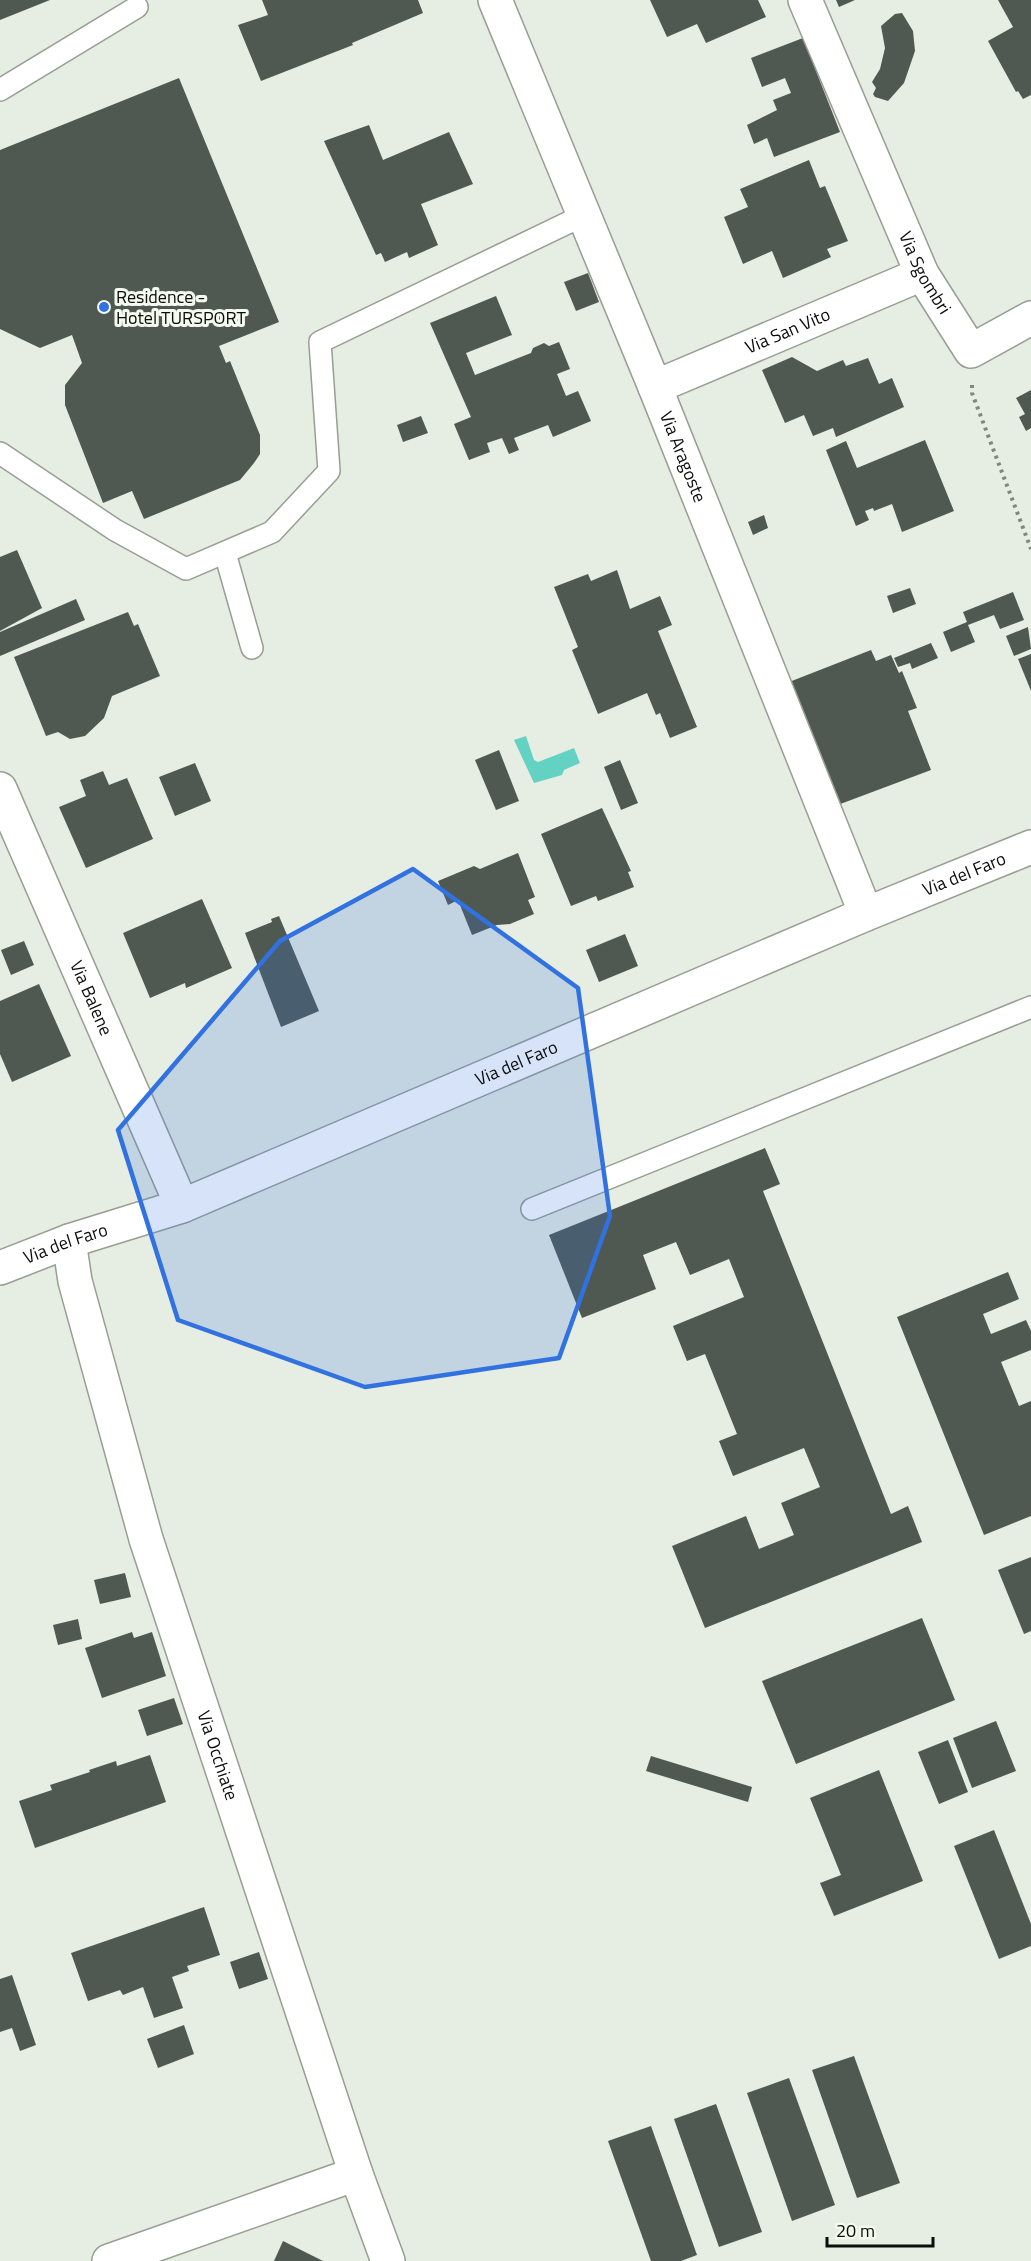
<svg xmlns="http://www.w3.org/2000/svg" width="1031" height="2261" font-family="'Titillium Web',sans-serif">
  <rect width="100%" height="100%" fill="#e6ede2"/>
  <path fill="#64d2c2" d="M526,736L534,760L538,762L574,748L580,763L564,770L562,775L534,783L514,740Z"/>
  <g fill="#4f5952">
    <path d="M0,0H50L0,20Z"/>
    <path d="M262,0H418L423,13L352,43L353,45L261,81L238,25L268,15Z"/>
    <path d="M650,0H758L766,17L706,43L697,24L667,37Z"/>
    <path d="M836,0H855L839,7Z"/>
    <path d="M998,0H1031V95L1023,99L1018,91L1016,92L988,41L1013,27Z"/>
    <path d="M902,13L913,31L915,51L904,83L888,101L875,97L873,94L876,88L872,82L880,69L885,48L881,26L895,14Z"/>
    <path d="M803,38L840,132L774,157L767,138L754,144L747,125L777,110L773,100L791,93L785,78L762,87L751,58Z"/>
    <path d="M179,78L279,322L219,346L226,363L230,361L260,435V454L254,463L240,480L144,519L132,491L103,503L65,405V385L82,363L72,335L40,348L0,329V150Z"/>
    <path d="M369,125L383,160L449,132L473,184L421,204L438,245L409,258L407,252L385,262L381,253L376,255L324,141Z"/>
    <path d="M809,160L820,188L825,186L848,241L827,249L831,257L783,278L772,251L743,264L724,217L748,207L740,189Z"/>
    <path d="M588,273L599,302L576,311L564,282Z"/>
    <path d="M496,296L512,335L466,353L475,375L531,353L533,348L544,343L549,346L559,342L570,369L557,374L566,396L578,391L591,421L553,437L548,425L514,438L519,450L509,454L502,438L487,443L490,452L469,460L454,424L471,417L430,323Z"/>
    <path d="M792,357L817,371L843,360L846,366L868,358L879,384L892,378L904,407L836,437L833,428L813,436L804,415L785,423L762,370Z"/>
    <path d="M1031,390V428L1026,431L1019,417L1025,414L1016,398Z"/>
    <path d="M421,416L428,433L403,442L397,425Z"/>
    <path d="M925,440L954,511L902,532L892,504L874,511L873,508L865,511L869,520L856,526L826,450L846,441L857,468Z"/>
    <path d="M764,515L768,528L753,535L748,522Z"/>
    <path d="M17,550L42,608L0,631V557Z"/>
    <path d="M617,570L630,609L660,596L672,625L658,631L697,727L670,738L660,713L656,715L647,693L598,714L572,650L578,647L554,587L588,574L591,581Z"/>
    <path d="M910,588L916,604L893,613L887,596Z"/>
    <path d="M1013,592L1024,620L1000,629L994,615L968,625L975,642L951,652L943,632L967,622L963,612Z"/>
    <path d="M76,599L85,620L0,656V632Z"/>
    <path d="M128,612L134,626L138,624L160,676L112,696L104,718L85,736L70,739L58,732L46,736L14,657Z"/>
    <path d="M1028,627L1031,649L1014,656L1006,636Z"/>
    <path d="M931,643L938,658L912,669L910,663L898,667L894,658Z"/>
    <path d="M871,650L876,661L891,655L899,673L902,671L917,708L908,711L931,770L835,806L784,684Z"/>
    <path d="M1031,654V691L1018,659Z"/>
    <path d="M499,750L519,801L496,810L475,760Z"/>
    <path d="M620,760L638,803L621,810L604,767Z"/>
    <path d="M195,763L211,801L175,816L159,777Z"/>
    <path d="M103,771L109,785L127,778L153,839L86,868L59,807L86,796L80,780Z"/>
    <path d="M602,808L631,871L628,872L634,887L598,901L596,896L571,906L541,834Z"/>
    <path d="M518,853L535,897L528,900L534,914L510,924L497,925L472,935L458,900L448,905L438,881L474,866L480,869Z"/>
    <path d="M202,899L232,968L186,988L185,983L150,998L123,933Z"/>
    <path d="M279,916L319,1011L281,1027L245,933L272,922L271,919Z"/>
    <path d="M625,934L638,966L599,982L586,950Z"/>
    <path d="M24,941L34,965L11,975L1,950Z"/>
    <path d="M39,984L71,1056L12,1082L0,1054V1001Z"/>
    <path d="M765,1148L780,1184L763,1191L891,1514L908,1506L922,1542L705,1628L672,1546L746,1516L759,1549L794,1535L781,1503L820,1487L804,1448L733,1476L719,1441L737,1434L705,1354L687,1361L673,1326L744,1297L729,1259L690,1275L676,1242L643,1255L656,1289L582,1318L549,1235Z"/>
    <path d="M1008,1272L1019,1299L983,1314L991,1334L1026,1320L1031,1331V1350L1001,1362L1019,1406L1031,1401V1516L984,1535L897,1317Z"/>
    <path d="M1031,1557V1631L1024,1634L998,1570Z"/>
    <path d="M125,1573L131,1597L100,1604L94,1580Z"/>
    <path d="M922,1618L955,1700L796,1764L762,1681Z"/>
    <path d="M78,1619L82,1639L58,1645L53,1625Z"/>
    <path d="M132,1632L134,1638L152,1632L166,1676L102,1698L85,1648Z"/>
    <path d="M174,1698L183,1724L147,1736L138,1710Z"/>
    <path d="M996,1721L1016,1771L972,1788L953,1738Z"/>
    <path d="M948,1740L968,1792L939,1804L918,1752Z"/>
    <path d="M150,1755L166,1802L35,1848L19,1801L52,1790L50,1785L90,1772L89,1770L116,1761L117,1766Z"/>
    <path d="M651,1756L752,1787L748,1802L646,1771Z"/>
    <path d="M879,1770L923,1881L834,1916L820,1883L841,1875L810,1798Z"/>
    <path d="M994,1830L1031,1924V1946L999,1959L954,1846Z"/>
    <path d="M204,1907L220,1955L187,1966L189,1971L172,1977L183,2008L154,2018L143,1987L123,1995L120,1990L88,2001L71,1953Z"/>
    <path d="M259,1952L268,1979L239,1989L230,1962Z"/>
    <path d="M12,1975L36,2045L20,2051L12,2028L0,2032V1979Z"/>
    <path d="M184,2025L194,2054L158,2068L147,2039Z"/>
    <path d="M854,2056L900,2183L857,2198L812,2070Z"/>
    <path d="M789,2078L835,2205L792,2221L747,2093Z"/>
    <path d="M716,2104L762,2232L719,2247L674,2119Z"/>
    <path d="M651,2126L697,2255L681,2261H651L608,2141Z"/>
    <path d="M283,2241L323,2261H274Z"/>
  </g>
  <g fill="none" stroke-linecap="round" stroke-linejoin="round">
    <defs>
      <g id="service">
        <path d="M0,90L137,7"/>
        <path d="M0,453L115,530L186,569L272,532L329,471L320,342L584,215"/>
        <path d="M225,553L252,648"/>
        <path d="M532,1209L1031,1007"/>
      </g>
      <g id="minor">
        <path id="s1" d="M495,0L655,387L866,914"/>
        <path id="s2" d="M805,0L922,274L971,351L1031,318"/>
        <path id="s3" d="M655,387L922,274"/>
        <path id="s4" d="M0,789L182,1206"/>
        <path id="s5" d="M69,1241L75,1281L146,1539L356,2174L388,2261"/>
        <path id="s6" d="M0,1268L69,1241L182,1206L866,914L1031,847"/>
        <path d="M109,2261L356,2174"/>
      </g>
    </defs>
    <use href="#service" stroke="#989e94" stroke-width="24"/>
    <use href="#minor" stroke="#989e94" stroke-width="36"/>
    <path stroke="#81867f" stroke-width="4" stroke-dasharray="3 4.5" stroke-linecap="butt" d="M972,385V393L1031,549"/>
    <use href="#service" stroke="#fff" stroke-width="21"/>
    <use href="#minor" stroke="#fff" stroke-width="33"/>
  </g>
  <path fill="#3272e0" fill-opacity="0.2" stroke="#3272e0" stroke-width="4.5" stroke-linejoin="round" d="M413,869L578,988L610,1216L559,1358L365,1387L178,1320L118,1130L280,941Z"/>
  <circle fill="#3272e0" stroke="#f4faef" stroke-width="2" cx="104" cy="307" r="6"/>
  <g text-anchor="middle" stroke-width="6" stroke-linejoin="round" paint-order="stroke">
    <g font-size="18" fill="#0b0d0a" stroke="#f4faef">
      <text dy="6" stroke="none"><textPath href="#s2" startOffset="298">Via Sgombri</textPath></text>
      <text dy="6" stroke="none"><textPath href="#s3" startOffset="144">Via San Vito</textPath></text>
      <text dy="6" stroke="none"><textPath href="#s1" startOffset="494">Via Aragoste</textPath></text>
      <text dy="6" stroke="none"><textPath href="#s6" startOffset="1042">Via del Faro</textPath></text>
      <text dy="6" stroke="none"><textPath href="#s4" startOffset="228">Via Balene</textPath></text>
      <text dy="6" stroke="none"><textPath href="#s6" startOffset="556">Via del Faro</textPath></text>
      <text dy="6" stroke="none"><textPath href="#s6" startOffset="70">Via del Faro</textPath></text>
      <text dy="6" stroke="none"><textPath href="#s5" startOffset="536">Via Occhiate</textPath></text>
    </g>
    <g font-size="18" fill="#0b0d0a" stroke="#f4faef" text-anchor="start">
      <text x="116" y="303">Residence -<tspan x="116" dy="21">Hotel TURSPORT</tspan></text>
    </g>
  </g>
  <path d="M827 2237v9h106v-9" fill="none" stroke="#0b0d0a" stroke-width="3"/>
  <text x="836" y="2237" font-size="18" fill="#0b0d0a" stroke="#f4faef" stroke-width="4.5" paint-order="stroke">20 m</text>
</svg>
